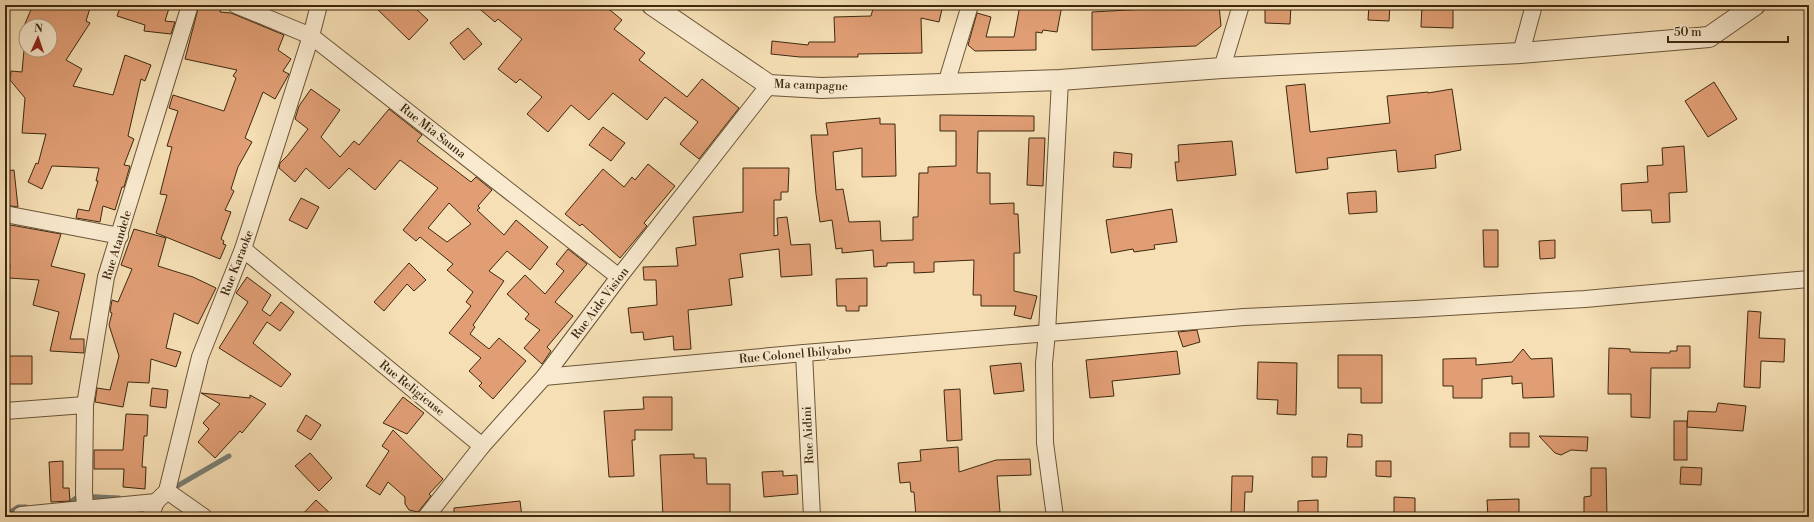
<svg xmlns="http://www.w3.org/2000/svg" width="1814" height="522" font-family="'Libre Bodoni',serif">
  <rect width="100%" height="100%" fill="#f6dfb5"/>
  <filter id="stains"><feTurbulence type="fractalNoise" baseFrequency=".005" numOctaves="4"/><feColorMatrix values="0 0 0 0 .2 0 0 0 0 .09 0 0 0 0 .02 0 0 0 .5 -.17"/></filter>
  <radialGradient id="worn" r=".72"><stop offset=".6" stop-color="#630" stop-opacity="0"/><stop offset="1" stop-color="#630" stop-opacity=".3"/></radialGradient>
  <g fill="none" stroke-linecap="round" stroke-linejoin="round">
    <g stroke="#7a7f75" stroke-width="5">
      <path d="M172,489L229,456"/>
      <path d="M66,505L79,496L119,498"/>
      <path d="M13,517L12,511L18,507H26"/>
    </g>
  </g>
  <g fill="#e19e75" stroke="#3d290f" fill-rule="evenodd">
    <path d="M33,5H91L86,21L90,23L66,60L82,69L73,86L113,95L125,55L151,65L145,81L141,79L128,136L134,139L124,165L130,166L124,187H122L115,210L103,206L100,222L76,218L78,209L89,211L98,181H96L99,168L52,166L42,189L28,182L36,163L38,164L46,134L22,133L25,98L10,80L11,71L22,72L24,50H50V26H24Z"/>
    <path d="M121,5H170L165,21L175,22L171,34L144,31L145,25L117,16Z"/>
    <path d="M199,5L221,7L220,12L231,13L284,35L278,50L291,59L283,71L289,74L275,99L263,92L245,138L252,142L238,167L231,189L234,191L225,210L231,212L221,239L224,241L223,244L226,245L220,259L156,233L167,195L160,194L172,147L167,146L178,111L169,108L173,95L224,111L236,78L233,76L237,70L185,59Z"/>
    <path d="M373,5H412L428,20L409,40Z"/>
    <path d="M475,5H604L622,20L614,29L645,53L639,60L687,97L702,79L739,108L699,159L680,144L698,122L665,97L647,120L613,93L589,120L571,105L548,132L527,114L542,97L520,79L516,83L498,69L522,39L498,19L495,22Z"/>
    <path d="M874,5H943L939,22L921,18L922,53L858,54V57H800L771,54L772,41L808,45L809,42H835L834,17L871,16Z"/>
    <path d="M1020,5H1062L1057,32L1043,30L1042,33L1036,32V50L975,51L968,45L977,13L991,17L986,37H1014Z"/>
    <path d="M1219,5L1221,26L1196,46L1092,50V12Z"/>
    <path d="M1265,5H1291L1290,24L1265,23Z"/>
    <path d="M1369,5H1390L1389,21L1368,20Z"/>
    <path d="M1422,5H1453V28L1421,27Z"/>
    <path d="M468,28L482,44L464,60L450,43Z"/>
    <path d="M1714,82L1737,119L1708,137L1685,101Z"/>
    <path d="M1305,84L1310,132L1390,123L1387,96L1428,92V93L1452,89L1461,150L1435,155L1436,168L1398,172L1396,150L1327,158L1328,169L1296,173L1286,86Z"/>
    <path d="M311,89L340,110L321,137L340,157L354,141L359,145L389,109L422,135L417,141L471,182L476,177L492,190L478,206L480,208L477,210L504,235L516,220L548,247L530,270L507,251L489,271L504,281L473,325L475,327L470,334L489,349L499,338L526,361L493,399L479,386L482,383L469,371L481,358L449,333L471,306L466,302L473,292L447,270L453,264L420,237L416,241L403,230L438,188L400,160L375,190L349,168L329,189L306,168L295,182L279,168L280,163L288,155L308,129L295,119L299,106ZM449,203L471,224L447,242L428,228Z"/>
    <path d="M940,115L1034,116V131H978L977,173H990V204L1014,203V214H1018L1020,253H1014V291L1037,296L1031,319L1014,315L1016,306H981V295H973L974,260L934,262V272L914,273V262L887,263V266L874,267L873,250L842,253V248L836,249L832,220L820,222L816,194L811,135H828L826,123L880,118V124H895L896,176L862,177V148L833,152L836,190L843,189L849,222L880,221L881,241L913,240V217H918L919,173H928V167L956,166V131H940Z"/>
    <path d="M603,127L625,143L611,161L589,145Z"/>
    <path d="M1029,138H1045L1043,186L1027,185Z"/>
    <path d="M1232,141L1236,175L1177,181L1175,162H1179L1178,145Z"/>
    <path d="M1684,146L1687,192L1669,193L1670,222L1652,223L1651,210L1622,211L1621,184L1648,182L1647,166L1663,165L1662,148Z"/>
    <path d="M1114,152L1132,154L1131,168L1113,167Z"/>
    <path d="M648,164L675,186L644,223L647,226L620,258L582,224L580,226L565,214L603,169L624,187L632,177L635,180Z"/>
    <path d="M743,168H789L788,192H781V200H774V236L778,235L777,218L787,217L791,245L810,244L812,275L781,277L779,249L740,254L743,277L729,279L732,305L688,310L691,349L674,350L673,336L644,340L643,332L631,333L628,308L657,305L656,280H644L643,267L678,266L676,248L696,245L693,217L743,212Z"/>
    <path d="M14,170L18,207L5,205V171Z"/>
    <path d="M1376,191L1377,212L1349,214L1347,193Z"/>
    <path d="M301,198L319,207L307,229L289,220Z"/>
    <path d="M1172,209L1177,242L1154,245L1155,249L1134,252L1133,249L1111,253L1106,220Z"/>
    <path d="M5,224L61,234L51,266L85,274L70,339H84V353L50,351L59,312L33,305L39,280L9,278L10,265H5Z"/>
    <path d="M134,229L166,238L158,266L193,277L216,288L198,324L174,313L166,348L181,352L176,367L151,359L149,383L128,382L123,407L95,402L97,388L110,390L119,356L109,325L112,313L110,312L112,300L118,302L132,269L121,265Z"/>
    <path d="M1483,230H1498V267H1484Z"/>
    <path d="M1555,240V258L1540,259L1539,241Z"/>
    <path d="M568,249L587,264L555,302L573,316L547,347L551,351L542,364L524,348L540,330L525,319L529,314L507,294L525,275L545,294L564,271L556,264Z"/>
    <path d="M409,263L426,280L414,291L407,284L384,311L374,302Z"/>
    <path d="M247,277L271,295L262,310L270,316L281,302L294,312L280,331L267,322L253,343L291,374L281,387L219,348L248,302L236,293Z"/>
    <path d="M867,278V306H859V311H846V306H837L836,279Z"/>
    <path d="M1748,311L1761,312L1759,338L1785,339L1784,362L1761,361L1760,388L1744,387Z"/>
    <path d="M1197,330L1200,342L1183,347L1178,332Z"/>
    <path d="M1677,346H1690V368H1651L1650,418L1631,417V394H1608L1609,348L1630,349V352L1670,353V351H1677Z"/>
    <path d="M1523,349L1531,359L1552,358L1554,397L1523,398L1522,383L1512,384V376L1482,379V398H1453V386H1443V359L1476,358V365L1512,362Z"/>
    <path d="M1177,351L1180,374L1112,381L1114,396L1090,398L1086,360Z"/>
    <path d="M1338,355H1382V403H1361V388H1338Z"/>
    <path d="M10,356H32V384H5V357Z"/>
    <path d="M1258,362L1297,363L1296,415L1277,414L1278,400L1257,399Z"/>
    <path d="M1021,363L1024,391L994,394L990,366Z"/>
    <path d="M152,388L168,390L166,408L150,406Z"/>
    <path d="M960,389L962,440L947,441L944,390Z"/>
    <path d="M201,393L250,398V395L266,404L242,433L240,431L215,458L198,442L209,429L203,423L220,404Z"/>
    <path d="M403,397L424,413L407,434L383,423Z"/>
    <path d="M643,397H672V430H635V440H632L634,476L609,477L604,411L644,409Z"/>
    <path d="M1718,403L1746,406L1743,431L1687,427L1688,411L1716,412Z"/>
    <path d="M126,414L148,415L147,436H144L142,467H146L145,489L123,487L124,469H94V450H123Z"/>
    <path d="M306,415L321,425L311,440L297,431Z"/>
    <rect x="1674" y="421" width="13" height="39"/>
    <path d="M393,430L443,479L429,494L431,496L418,512L409,510L405,504V497L388,482L380,495L366,486L389,451L382,446Z"/>
    <rect x="1510" y="433" width="19" height="14"/>
    <path d="M1348,434L1362,435V447H1347Z"/>
    <path d="M1539,436L1588,437L1587,451L1571,450L1561,455L1555,453Z"/>
    <path d="M958,447L959,472L996,460L1030,459L1031,475L997,476L1000,512L961,514V517H916L914,492H911L910,482L900,483L898,463L921,461L920,450Z"/>
    <path d="M310,453L332,478L319,491L295,466Z"/>
    <path d="M694,454V458H706L707,484H730V517H663L660,455Z"/>
    <path d="M1312,457H1327L1326,477H1312Z"/>
    <path d="M63,461V488H69L70,501L51,502L49,462Z"/>
    <path d="M1376,461H1391V477L1376,476Z"/>
    <path d="M1681,467L1702,468L1701,485L1680,484Z"/>
    <path d="M1591,468H1606L1607,517H1584V497L1591,496Z"/>
    <path d="M783,471V476L797,475L798,494L764,497L762,472Z"/>
    <path d="M1232,476H1253L1252,492H1245L1244,517H1231Z"/>
    <path d="M1394,497L1415,498V517H1394Z"/>
    <path d="M1519,499V517H1488L1487,500Z"/>
    <path d="M316,500L334,517H300Z"/>
    <path d="M1318,500V517H1298V501Z"/>
    <path d="M520,501L522,517H454V508Z"/>
  </g>
  <g fill="none" stroke-linecap="round" stroke-linejoin="round">
    <defs>
      <g id="minor">
        <path d="M236,5L311,36L619,277"/>
        <path d="M1521,53L1534,5"/>
        <path d="M1222,68L1241,5"/>
        <path d="M946,84L970,5"/>
        <path d="M5,214L120,236"/>
        <path d="M243,249L482,446"/>
        <path d="M804,353L812,517"/>
        <path d="M544,377L804,353L1244,317L1415,309L1585,299L1809,279"/>
        <path d="M5,411L85,405"/>
        <path d="M167,491L204,517"/>
        <path d="M85,508L84,492L85,405L106,277L190,5"/>
        <path d="M21,515L156,502"/>
        <path d="M150,517L156,502L167,491L200,357L243,249L311,36L319,5"/>
        <path d="M426,517L482,446L544,377L619,277L769,85"/>
        <path d="M1055,517L1045,443L1044,363L1047,333L1060,80"/>
      </g>
      <path id="tertiary" d="M652,5L769,85L821,88L1060,80L1222,68L1521,53L1709,37L1755,5"/>
    </defs>
    <use href="#minor" stroke="#6b5638" stroke-width="18"/>
    <use href="#tertiary" stroke="#6b5638" stroke-width="22"/>
    <use href="#minor" stroke="#f9eacf" stroke-width="16"/>
    <use href="#tertiary" stroke="#f9eacf" stroke-width="20"/>
  </g>
  <g text-anchor="middle" stroke-width="3" stroke-linejoin="round" paint-order="stroke">
    <g font-size="12" fill="#3d290f" stroke="#f9eacf">
      <text transform="translate(811 85) rotate(2)" y="4">Ma campagne</text>
      <text transform="translate(433 131) rotate(38)" y="4">Rue Mia Sauna</text>
      <text transform="translate(117 245) rotate(-73)" y="4">Rue Atandele</text>
      <text transform="translate(237 263) rotate(-69)" y="4">Rue Karaoke</text>
      <text transform="translate(600 303) rotate(-53)" y="4">Rue Aide Vision</text>
      <text transform="translate(795 354) rotate(-5)" y="4">Rue Colonel Ibilyabo</text>
      <text transform="translate(412 388) rotate(39)" y="4">Rue Religieuse</text>
      <text transform="translate(808 435) rotate(-93)" y="4">Rue Aidini</text>
    </g>
  </g>
  <rect width="1814" height="522" fill="none" stroke="#f6dfb5" stroke-width="20"/>
  <rect x="6" y="6" width="1802" height="510" fill="none" stroke="#3d290f" stroke-width="2"/>
  <rect x="10" y="10" width="1794" height="502" fill="none" stroke="#3d290f"/>
  <g transform="translate(38 38) rotate(3)"><circle r="19" fill="#f9eacf" stroke="#ae9d82"/>
  <path d="M0-3L7 15L0 10L-7 15Z" fill="#8f2418"/>
  <text y="-6" font-size="11" font-weight="bold" text-anchor="middle" fill="#3d290f">N</text>
  </g>
  <path d="M1668 36v6h120v-6" fill="none" stroke="#3d290f" stroke-width="2"/>
  <text x="1674" y="36" font-size="12" fill="#3d290f" stroke="#f9eacf" stroke-width="3" paint-order="stroke">50 m</text>
  <rect width="100%" height="100%" filter="url(#stains)"/>
  <rect width="100%" height="100%" fill="url(#worn)"/>
</svg>
